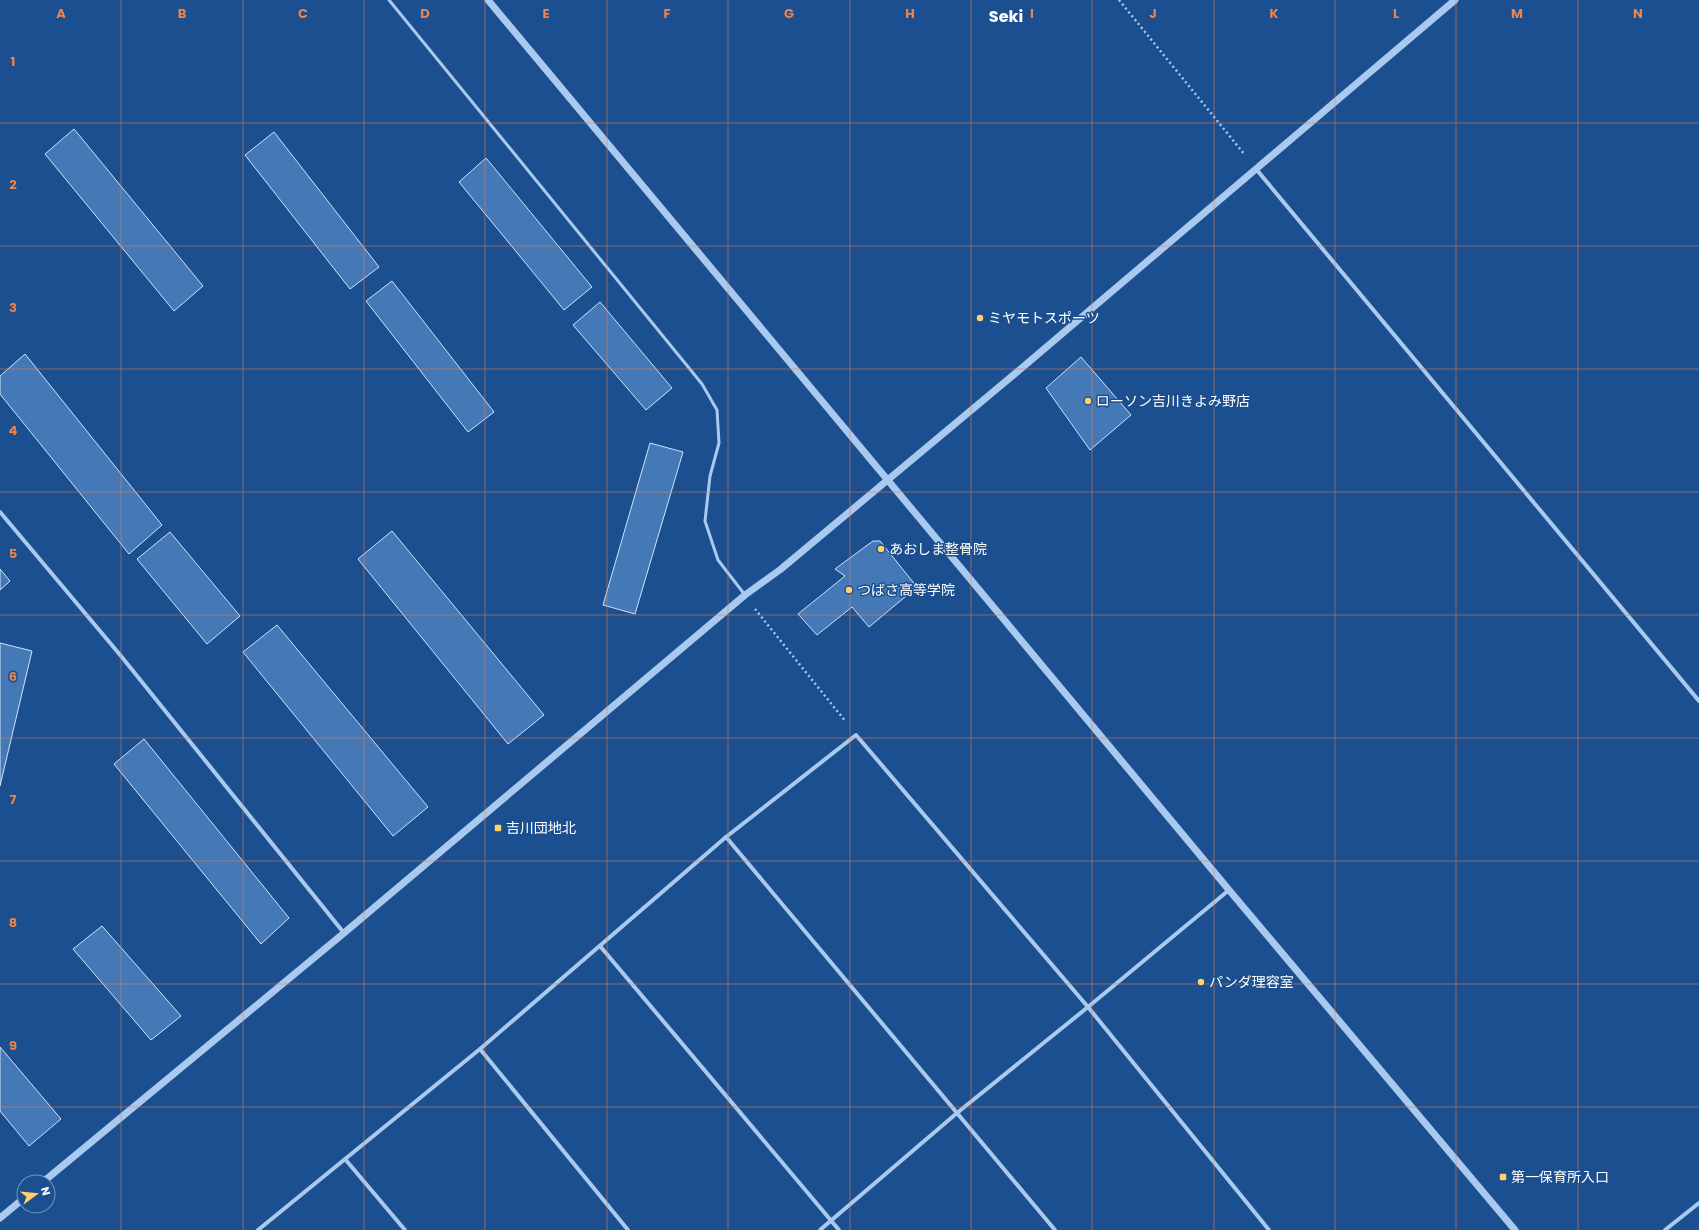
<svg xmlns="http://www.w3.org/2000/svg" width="1699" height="1230" font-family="Poppins,'Noto Sans JP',sans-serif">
  <rect width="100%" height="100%" fill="#1b4f8f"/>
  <g fill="#4478b7" stroke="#cfe3fa">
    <path d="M74,129L203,286L174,311L45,154Z"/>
    <path d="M274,132L379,267L350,289L245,155Z"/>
    <path d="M486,158L592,287L564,310L459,182Z"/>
    <path d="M392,281L494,412L468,432L366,301Z"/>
    <path d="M600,302L672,388L646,410L573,325Z"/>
    <path d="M25,354L162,525L129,554L0,394V376Z"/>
    <path d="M1081,357L1131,415L1090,450L1046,388Z"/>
    <path d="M650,443L683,452L635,614L603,605Z"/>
    <path d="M392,531L544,715L508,744L358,559Z"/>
    <path d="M170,532L240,616L207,644L137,559Z"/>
    <path d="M873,541H880L917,587L869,627L852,607L817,635L798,614L845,576L835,569Z"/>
    <path d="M0,569L10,581L0,590Z"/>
    <path d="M277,625L428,807L393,836L243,652Z"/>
    <path d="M0,643L32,651L0,786Z"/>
    <path d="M144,739L289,918L261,944L114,764Z"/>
    <path d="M102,926L181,1016L151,1040L73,949Z"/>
    <path d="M0,1047L61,1119L29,1146L0,1111Z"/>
  </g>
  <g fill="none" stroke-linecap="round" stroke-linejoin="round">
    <g stroke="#a9c9ee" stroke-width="2.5" stroke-dasharray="2 3" stroke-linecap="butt">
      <path d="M1119,0L1245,155"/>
      <path d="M755,609L846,722"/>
    </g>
    <path stroke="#a9c9ee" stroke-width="3" d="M389,0L702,384L717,410L719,443L710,476L705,521L718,560L745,595"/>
    <g stroke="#a9c9ee" stroke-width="4">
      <path d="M1256,169L1699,701"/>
      <path d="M0,512L121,656L344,933"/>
      <path d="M726,837L1055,1230"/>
      <path d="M600,946L839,1230"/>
      <path d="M480,1049L628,1230"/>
      <path d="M345,1159L405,1230"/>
      <path d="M258,1230L480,1049L726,837L856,735L1088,1007L1269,1230"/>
      <path d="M820,1230L957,1113L1088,1007L1229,890"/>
      <path d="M1665,1230L1699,1203"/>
    </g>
    <g stroke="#a9c9ee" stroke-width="7">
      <path d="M488,0L1229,890L1515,1230"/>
      <path d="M43,1182L344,933L745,595L781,569L1017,372L1455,0"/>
      <path d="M0,1218L24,1198"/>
    </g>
  </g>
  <path fill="none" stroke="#ee8249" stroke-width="1" stroke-opacity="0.55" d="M121,0V1230M243,0V1230M364,0V1230M485,0V1230M607,0V1230M728,0V1230M850,0V1230M971,0V1230M1092,0V1230M1214,0V1230M1335,0V1230M1456,0V1230M1578,0V1230M0,123H1699M0,246H1699M0,369H1699M0,492H1699M0,615H1699M0,738H1699M0,861H1699M0,984H1699M0,1107H1699"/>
  <g fill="#ffd166" stroke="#1b4f8f" stroke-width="1.5">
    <circle cx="980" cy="318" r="4"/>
    <circle cx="1088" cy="401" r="4"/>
    <circle cx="881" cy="549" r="4"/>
    <circle cx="849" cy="590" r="4"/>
    <rect x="494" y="824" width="8" height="8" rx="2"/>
    <circle cx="1201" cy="982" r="4"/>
    <rect x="1499" y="1173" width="8" height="8" rx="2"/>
  </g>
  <g text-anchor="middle" stroke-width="3" stroke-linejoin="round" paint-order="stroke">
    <g font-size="14" fill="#fff" stroke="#1b4f8f" text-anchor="start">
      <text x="988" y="323">ミヤモトスポーツ</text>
      <text x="1096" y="406">ローソン吉川きよみ野店</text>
      <text x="889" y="554">あおしま整骨院</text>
      <text x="857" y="595">つばさ高等学院</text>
      <text x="506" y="833">吉川団地北</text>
      <text x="1209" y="987">パンダ理容室</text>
      <text x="1511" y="1182">第一保育所入口</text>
    </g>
    <g font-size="16" font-weight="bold" fill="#fff" stroke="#1b4f8f">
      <text x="1006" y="22">Seki</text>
    </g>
  </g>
  <g font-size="13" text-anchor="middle" font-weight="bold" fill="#ee8249" stroke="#1b4f8f" stroke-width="3" stroke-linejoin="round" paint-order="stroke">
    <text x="61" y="18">A</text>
    <text x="182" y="18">B</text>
    <text x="303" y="18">C</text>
    <text x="425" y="18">D</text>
    <text x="546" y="18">E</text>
    <text x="667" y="18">F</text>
    <text x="789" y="18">G</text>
    <text x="910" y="18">H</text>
    <text x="1032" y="18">I</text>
    <text x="1153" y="18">J</text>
    <text x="1274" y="18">K</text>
    <text x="1396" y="18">L</text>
    <text x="1517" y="18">M</text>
    <text x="1638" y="18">N</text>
    <text x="13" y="66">1</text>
    <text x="13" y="189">2</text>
    <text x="13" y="312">3</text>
    <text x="13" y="435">4</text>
    <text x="13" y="558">5</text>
    <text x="13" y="681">6</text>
    <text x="13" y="804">7</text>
    <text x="13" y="927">8</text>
    <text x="13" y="1050">9</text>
  </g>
  <g transform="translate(36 1194) rotate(74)"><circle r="19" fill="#1b4f8f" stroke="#7695bc"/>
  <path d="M0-3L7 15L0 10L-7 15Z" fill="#ffd166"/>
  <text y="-6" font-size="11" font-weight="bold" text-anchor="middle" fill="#ffffff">N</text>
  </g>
</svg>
